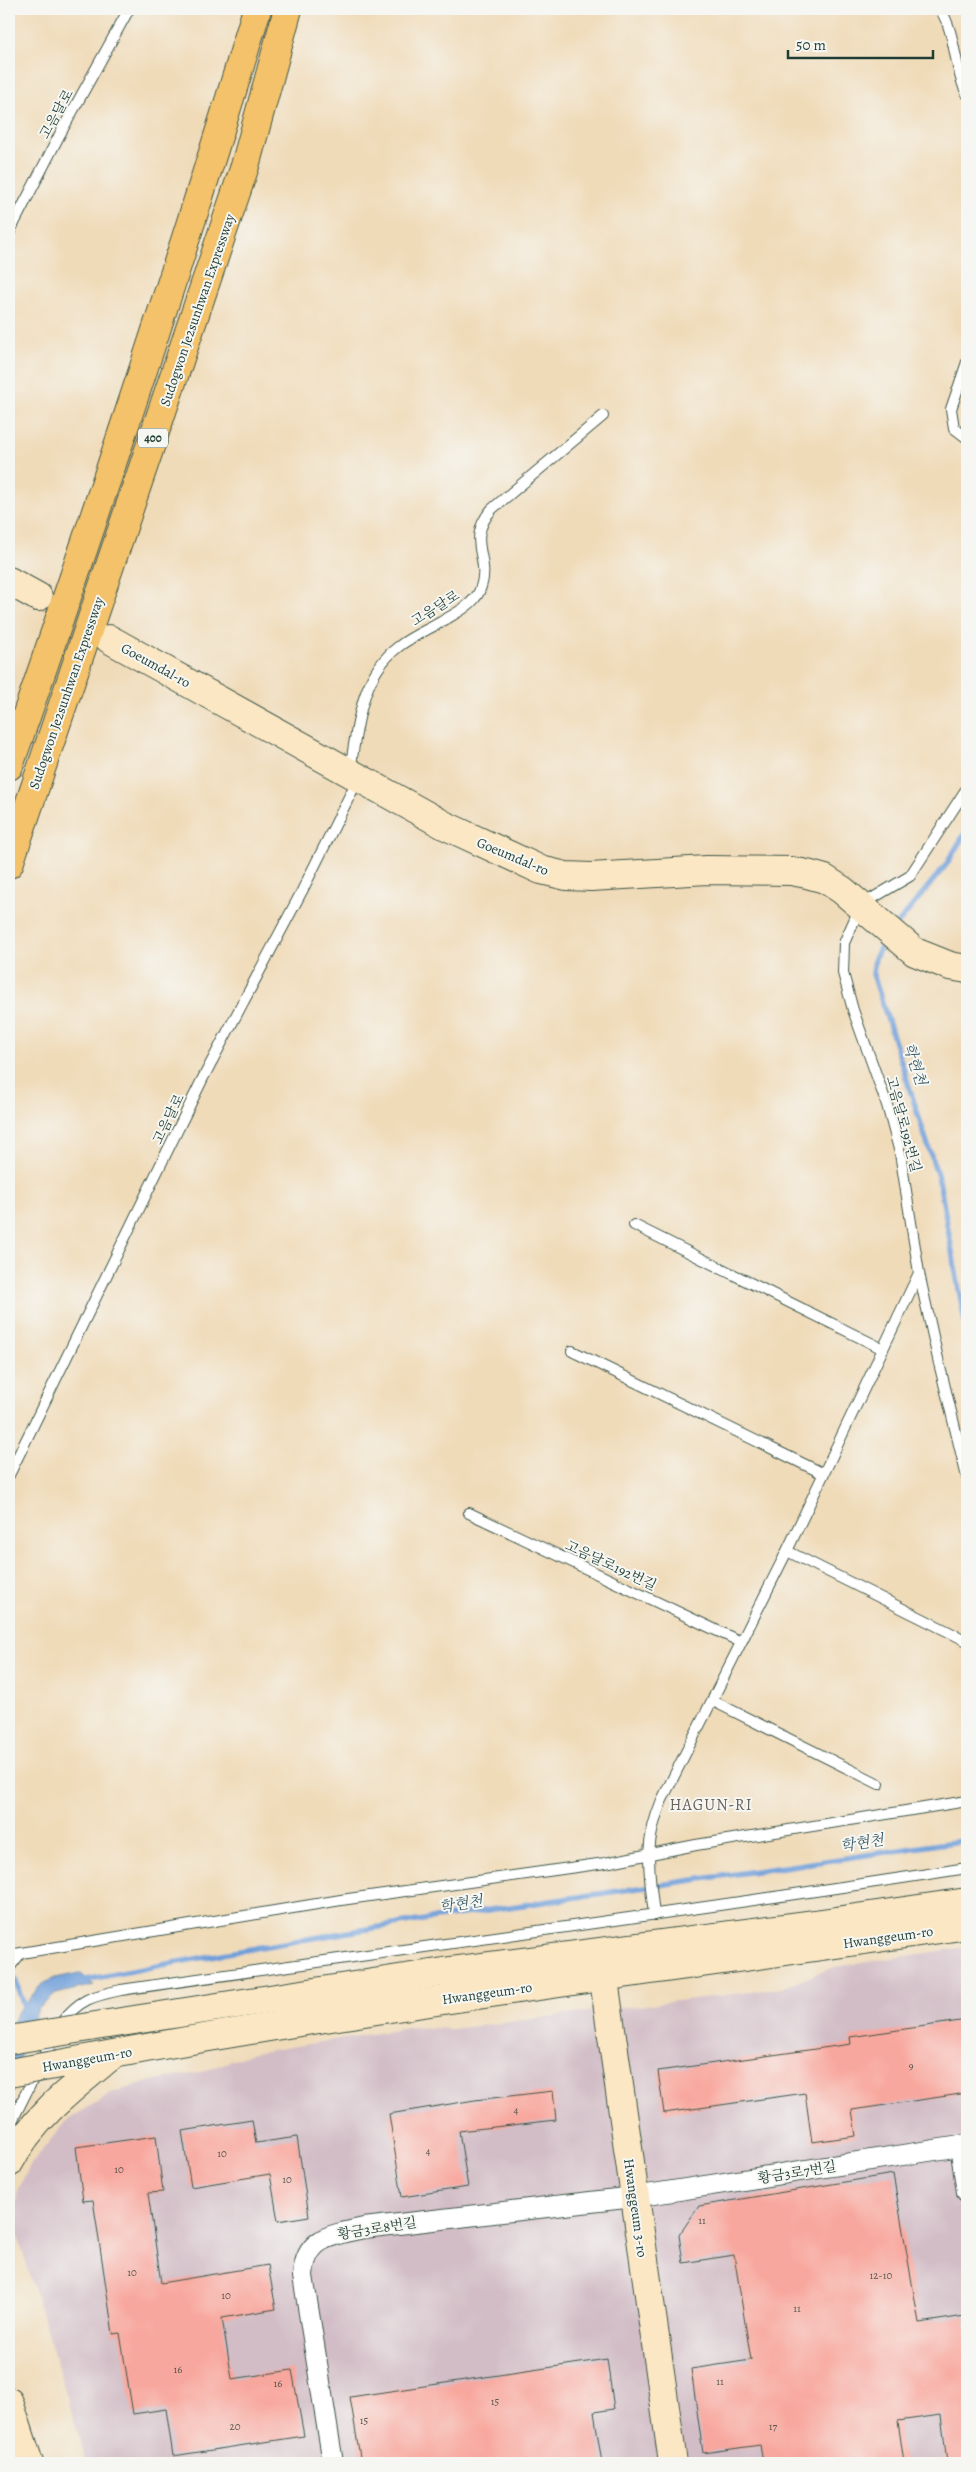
<svg xmlns="http://www.w3.org/2000/svg" width="976" height="2472" font-family="Alegreya,'Noto Serif KR',serif">
  <rect width="100%" height="100%" fill="#f6f6f2"/>
  <filter id="ink" filterUnits="userSpaceOnUse"><feTurbulence type="fractalNoise" baseFrequency=".02" numOctaves="2"/><feDisplacementMap in="SourceGraphic" scale="10" xChannelSelector="R" yChannelSelector="G"/><feConvolveMatrix kernelMatrix="1 2 1 2 8 2 1 2 1" color-interpolation-filters="sRGB"/></filter>
  <filter id="wash" filterUnits="userSpaceOnUse"><feTurbulence type="fractalNoise" baseFrequency=".0096" numOctaves="4" result="noise"/><feDisplacementMap in="SourceGraphic" scale="20" xChannelSelector="R" yChannelSelector="G"/><feGaussianBlur stdDeviation="1.12" result="paint"/><feColorMatrix in="noise" values="0 0 0 0 0 0 0 0 0 0 0 0 0 0 0 0 0 1.4 0 .05"/><feComposite in="paint" operator="in"/></filter>
  <g filter="url(#wash)">
    <rect width="100%" height="100%" fill="#f0dbb9"/>
    <path fill="#d2bdc6" d="M967,1947V2463H87L15,2227L17,2193L30,2165L65,2122L87,2108L114,2092L155,2080L198,2073L253,2053L414,2027L452,2029L782,1988L834,1967Z"/>
    <path fill="#6f9fd9" stroke="#476e86" d="M80,1973L94,1985L56,1994L38,2009L9,2085V2033L16,2014L41,1985L55,1978Z"/>
    <g fill="none" stroke-linecap="round" stroke-linejoin="round">
      <g stroke="#6f9fd9" stroke-width="5.5">
        <path d="M895,927L946,865L967,830"/>
        <path d="M886,937L875,958L873,974L939,1180L967,1333"/>
        <path d="M15,1979L25,2010"/>
        <path d="M81,1981C374,1921 672,1885 967,1840"/>
      </g>
    </g>
    <g id="blocks">
      <g fill="#f8a79e">
        <path d="M967,2020V2093L852,2110L856,2136L812,2142L805,2093L664,2113L658,2071L851,2044L850,2037Z"/>
        <path d="M553,2091L556,2120L459,2131L468,2187L402,2197L389,2114L475,2100Z"/>
        <path d="M252,2120L256,2143L297,2137L309,2216L278,2221L270,2174L191,2187L182,2131Z"/>
        <path d="M156,2136L163,2192L148,2193L161,2283L268,2265L276,2309L222,2318L232,2379L292,2370L304,2436L173,2456L166,2409L133,2414L120,2333L113,2334L93,2200L83,2201L76,2147Z"/>
        <path d="M893,2174L919,2323L965,2316L967,2331V2461L947,2463L941,2415L898,2421L904,2463H763L760,2445L703,2453L691,2369L751,2360L734,2255L683,2263L679,2235L699,2206Z"/>
        <path d="M607,2359L614,2409L594,2412L602,2463H361L350,2397Z"/>
      </g>
    </g>
  </g>
  <g filter="url(#ink)">
    <use href="#blocks" fill-opacity="0" stroke="#3e5548" stroke-width="1"/>
    <g fill="none" stroke-linecap="round" stroke-linejoin="round">
      <defs>
        <g id="lane">
          <path d="M940,9C957,35 953,67 967,94"/>
          <path d="M9,233L60,134L129,9"/>
          <path d="M967,362L951,409L954,428L967,438"/>
          <path d="M350,771C357,728 360,676 398,647C410,637 427,630 441,622C454,614 472,606 479,592C494,558 463,543 492,509L603,416"/>
          <path d="M634,1225L883,1349"/>
          <path d="M919,1273L938,1359L967,1477"/>
          <path d="M572,1351L822,1473"/>
          <path d="M9,1475L202,1080L302,891L358,779"/>
          <path d="M469,1513L741,1642"/>
          <path d="M787,1551L967,1641"/>
          <path d="M713,1701L879,1784"/>
          <path d="M654,1915C649,1868 643,1846 662,1800L787,1551L919,1273L900,1153L887,1105L853,1010L843,973L844,943L861,905L910,876L967,788"/>
          <path d="M9,1955L341,1900L605,1863L696,1845L967,1801"/>
          <path d="M9,1968L20,1954"/>
          <path d="M9,2127L61,2023C79,1999 93,1996 121,1990C403,1949 686,1912 967,1868"/>
        </g>
        <g id="street">
          <path d="M960,2146L967,2192"/>
          <path d="M333,2463L303,2276C305,2237 332,2235 364,2228L634,2197L967,2145"/>
        </g>
        <g id="secondary">
          <path d="M9,581L38,597"/>
          <path d="M109,639L444,825L541,870L566,876L591,877L707,870L791,871L807,874L825,879L842,890L915,952L950,966L967,969"/>
          <path d="M601,1959L673,2463"/>
          <path d="M89,2027L444,1972L823,1923L967,1902"/>
          <path d="M60,2064C361,2006 665,1970 967,1925"/>
          <path d="M9,2163C32,2118 72,2088 110,2057"/>
          <path d="M9,2402L29,2463"/>
        </g>
        <g id="highway">
          <path d="M9,766C96,515 181,263 257,9"/>
          <path d="M9,864L245,166L288,9"/>
        </g>
      </defs>
      <use href="#lane" stroke="#3e5548" stroke-width="12"/>
      <use href="#street" stroke="#3e5548" stroke-width="22"/>
      <use href="#secondary" stroke="#3e5548" stroke-width="30"/>
      <use href="#highway" stroke="#3e5548" stroke-width="30"/>
      <use href="#lane" stroke="#fff" stroke-width="10"/>
      <use href="#street" stroke="#fff" stroke-width="20"/>
      <use href="#secondary" stroke="#fbe7c3" stroke-width="28"/>
      <use href="#highway" stroke="#f4c26a" stroke-width="28"/>
      <defs>
        <g id="secondary-bridge">
          <path d="M9,2040L89,2027"/>
          <path d="M9,2073L60,2064"/>
        </g>
      </defs>
      <use href="#secondary-bridge" stroke="#3e5548" stroke-width="30" stroke-linecap="butt"/>
      <use href="#secondary-bridge" stroke="#fbe7c3" stroke-width="28"/>
    </g>
  </g>
  <g text-anchor="middle" stroke-width="4" stroke-linejoin="round" paint-order="stroke">
    <g font-size="11" fill="#55584e">
      <text x="911" y="2069">9</text>
      <text x="516" y="2114">4</text>
      <text x="428" y="2155">4</text>
      <text x="222" y="2157">10</text>
      <text x="119" y="2173">10</text>
      <text x="287" y="2183">10</text>
      <text x="702" y="2224">11</text>
      <text x="132" y="2276">10</text>
      <text x="881" y="2279">12-10</text>
      <text x="226" y="2299">10</text>
      <text x="797" y="2312">11</text>
      <text x="178" y="2373">16</text>
      <text x="720" y="2385">11</text>
      <text x="278" y="2387">16</text>
      <text x="495" y="2405">15</text>
      <text x="364" y="2424">15</text>
      <text x="235" y="2430">20</text>
      <text x="773" y="2430">17</text>
    </g>
    <rect fill="#f6f6f2" stroke="#60746d" stroke-width="1" x="138" y="428.5" width="30" height="19" rx="4"/>
    <g font-size="12" font-weight="bold" fill="#1f3d34">
      <text x="153" y="442">400</text>
    </g>
    <g font-size="14" fill="#1f3d34" stroke="#f6f6f2">
      <text transform="translate(56 114) rotate(-61)" y="5">고음달로</text>
      <text transform="translate(197 310) rotate(-71)" y="5">Sudogwon Je2sunhwan Expressway</text>
      <text transform="translate(435 608) rotate(-32)" y="5">고음달로</text>
      <text transform="translate(156 665) rotate(29)" y="5">Goeumdal-ro</text>
      <text transform="translate(66 693) rotate(-71)" y="5">Sudogwon Je2sunhwan Expressway</text>
      <text transform="translate(513 856) rotate(23)" y="5">Goeumdal-ro</text>
      <text transform="translate(168 1119) rotate(-64)" y="5">고음달로</text>
      <text transform="translate(904 1124) rotate(75)" y="5">고음달로192번길</text>
      <text transform="translate(611 1565) rotate(25)" y="5">고음달로192번길</text>
      <text transform="translate(888 1937) rotate(-8)" y="5">Hwanggeum-ro</text>
      <text transform="translate(487 1993) rotate(-8)" y="5">Hwanggeum-ro</text>
      <text transform="translate(87 2059) rotate(-10)" y="5">Hwanggeum-ro</text>
      <text transform="translate(797 2172) rotate(-9)" y="5">황금3로7번길</text>
      <text transform="translate(636 2208) rotate(82)" y="5">Hwanggeum 3-ro</text>
      <text transform="translate(377 2228) rotate(-9)" y="5">황금3로8번길</text>
    </g>
    <g font-size="15" font-style="italic" fill="#375a66" stroke="#f6f6f2">
      <text transform="translate(915 1064) rotate(72)" y="5">학현천</text>
      <text transform="translate(862 1843) rotate(-9)" y="5">학현천</text>
      <text transform="translate(461 1904) rotate(-9)" y="5">학현천</text>
    </g>
    <g font-size="16" letter-spacing="1" fill="#6b6259" stroke="#f6f6f2">
      <text x="711" y="1810">HAGUN-RI</text>
    </g>
  </g>
  <rect width="976" height="2472" fill="none" stroke="#f6f6f2" stroke-width="30"/>
  <path d="M788 50v8h145v-8" fill="none" stroke="#1f3d34" stroke-width="2.5"/>
  <text x="796" y="50" font-size="15" fill="#1f3d34" stroke="#f6f6f2" stroke-width="4" paint-order="stroke">50 m</text>
</svg>
